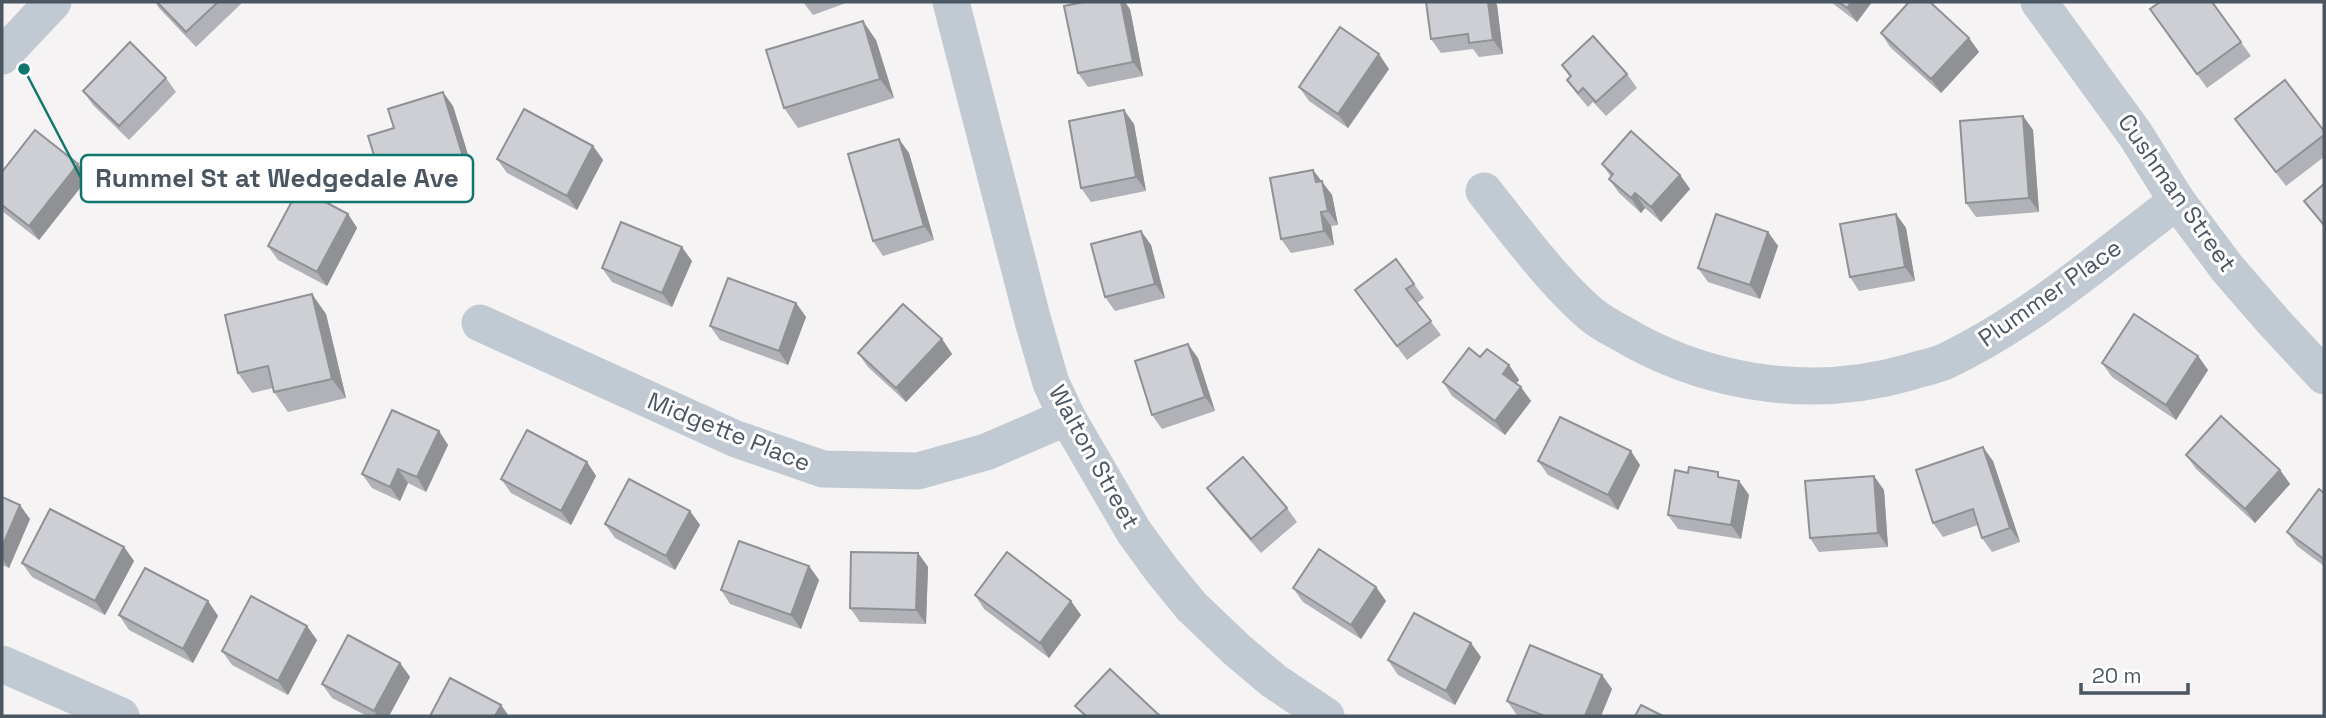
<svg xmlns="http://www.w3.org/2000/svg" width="2326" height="718" font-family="'Space Grotesk',sans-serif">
  <rect width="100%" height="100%" fill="#f5f3f3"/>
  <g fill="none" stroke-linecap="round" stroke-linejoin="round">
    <g stroke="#c1cad2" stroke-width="37">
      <path d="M951,2L1033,321L1051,383L1067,417L1134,532L1161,569L1191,606L1236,649L1274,681L1326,716"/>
      <path d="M2039,2L2135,134L2177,201L2227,268L2273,321L2324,376"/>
      <path d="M2,56L53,2"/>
      <path d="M1484,191C1515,230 1554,283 1592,315C1604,325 1620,332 1633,340C1718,386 1817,399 1910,372C1922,368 1935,366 1946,361C2030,321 2103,257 2177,201"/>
      <path d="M480,323L736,439L823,469L918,471L986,452L1067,417"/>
      <path d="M2,664L121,716"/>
    </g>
  </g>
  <g fill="#b0b2b7">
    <path d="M155,2H243L196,47L159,8Z"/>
    <path d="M803,2H849L813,15Z"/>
    <path d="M1426,2H1495L1497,5L1503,54L1479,57L1473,49L1441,53L1431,39Z"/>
    <path d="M1831,2H1872L1857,22Z"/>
    <path d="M2212,2L2251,56L2207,88L2150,9Z"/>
    <path d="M1130,9L1143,76L1088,87L1078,73Z"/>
    <path d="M1881,33L1969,38L1979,52L1941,93L1890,47Z"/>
    <path d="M876,40L894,98L798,128L784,108Z"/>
    <path d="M1562,65L1627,74L1637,88L1606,116L1593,102L1588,107L1577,94L1567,80L1570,77Z"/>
    <path d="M1389,69L1348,128L1309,101L1299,87Z"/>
    <path d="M166,78L176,92L129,140L93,105L83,91Z"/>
    <path d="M453,106L474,174L393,198L383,184Z"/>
    <path d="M2023,116L2033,130L2039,212L1976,217L1966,203Z"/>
    <path d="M2235,119L2324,131V157L2286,186Z"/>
    <path d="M1134,124L1146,191L1091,202L1081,188Z"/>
    <path d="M593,146L603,160L577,210L507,173L497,159Z"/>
    <path d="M909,153L934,240L883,256L873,241Z"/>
    <path d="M1602,164L1680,175L1690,189L1661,222L1645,208L1641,213L1619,193L1609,179L1611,177Z"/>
    <path d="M1313,170L1332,195L1338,225L1331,226L1334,245L1291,253L1281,239Z"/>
    <path d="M2,172L88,178L39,240L2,211Z"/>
    <path d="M2324,184V227L2304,201Z"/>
    <path d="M348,214L357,228L327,286L278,260L268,246Z"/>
    <path d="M1896,214L1906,228L1915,281L1859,291L1850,277Z"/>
    <path d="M1141,231L1151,245L1165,298L1115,311L1105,297Z"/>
    <path d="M1768,232L1778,246L1760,299L1708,282L1698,268Z"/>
    <path d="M692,261L672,307L612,282L602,268Z"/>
    <path d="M1414,284L1424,298L1417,303L1441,335L1407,360L1355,290Z"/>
    <path d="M796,303L806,317L788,365L720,340L710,326Z"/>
    <path d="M326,314L346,398L288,412L274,392L273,388L252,393L238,373Z"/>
    <path d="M942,339L952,354L906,402L868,367L858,353Z"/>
    <path d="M2198,356L2208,370L2176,420L2112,377L2102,363Z"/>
    <path d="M1480,357L1509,365L1519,380L1516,383L1531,401L1505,435L1452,396L1443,382Z"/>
    <path d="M1198,358L1215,411L1162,429L1152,415Z"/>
    <path d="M439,431L448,445L426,492L408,483L400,501L372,488L362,474Z"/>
    <path d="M2186,455L2280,470L2290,484L2255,523L2196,469Z"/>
    <path d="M1538,461L1640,465L1618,510L1548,475Z"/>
    <path d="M1993,461L2020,542L1992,552L1982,538L1978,525L1943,537L1933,523Z"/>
    <path d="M587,462L596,476L571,525L511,493L501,479Z"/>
    <path d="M1722,478L1739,481L1749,495L1741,539L1678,529L1668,515Z"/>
    <path d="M1207,488L1287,508L1297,522L1261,553L1217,502Z"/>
    <path d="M1884,490L1888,547L1819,552L1810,538Z"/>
    <path d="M2324,493V566L2297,546L2287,532Z"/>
    <path d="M2,497L30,519L9,568L2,565Z"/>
    <path d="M690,511L700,525L675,570L615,538L605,524Z"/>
    <path d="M124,547L134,561L105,615L32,577L22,563Z"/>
    <path d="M918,553L928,567L926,624L860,622L850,608Z"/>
    <path d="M809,566L819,580L801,629L730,604L721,590Z"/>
    <path d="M1376,587L1386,601L1361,639L1303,602L1293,588Z"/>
    <path d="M975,595L1081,615L1049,658L984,609Z"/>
    <path d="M208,601L218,616L193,663L129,630L119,615Z"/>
    <path d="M317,640L288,695L232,665L222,651Z"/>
    <path d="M1481,657L1455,705L1398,675L1388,660Z"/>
    <path d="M400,663L410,677L389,716H367L332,698L322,684Z"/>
    <path d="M1602,675L1612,689L1601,716H1520L1517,715L1507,701Z"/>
  </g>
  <g fill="#909195">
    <path d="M1121,2H1125L1130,9L1143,76L1133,62Z"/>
    <path d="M1488,2H1495L1497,5L1503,54L1493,40Z"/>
    <path d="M1851,2H1872L1857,22L1847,8Z"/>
    <path d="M863,21L876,40L894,98L880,79Z"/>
    <path d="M1969,38L1979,52L1941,93L1931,79Z"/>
    <path d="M1379,54L1389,69L1348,128L1338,114Z"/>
    <path d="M443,92L453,106L474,174L464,160Z"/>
    <path d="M1124,110L1134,124L1146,191L1136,177Z"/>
    <path d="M2023,116L2033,130L2039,212L2029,198Z"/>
    <path d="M899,139L909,153L934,240L924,226Z"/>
    <path d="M593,146L603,160L577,210L567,196Z"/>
    <path d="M78,164L88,178L39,240L29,226Z"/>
    <path d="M1313,170L1332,195L1338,225L1328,211L1316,182Z"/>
    <path d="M1680,175L1690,189L1661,222L1651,207Z"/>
    <path d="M1635,193L1645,208L1641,213L1631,198Z"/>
    <path d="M1321,212L1331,226L1334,245L1324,231Z"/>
    <path d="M348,214L357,228L327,286L317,272Z"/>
    <path d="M1896,214L1906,228L1915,281L1905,267Z"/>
    <path d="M1141,231L1151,245L1165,298L1155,284Z"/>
    <path d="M1768,232L1778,246L1760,299L1750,285Z"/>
    <path d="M682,247L692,261L672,307L662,293Z"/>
    <path d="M312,294L326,314L346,398L332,379Z"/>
    <path d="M796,303L806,317L788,365L779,351Z"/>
    <path d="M942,339L952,354L906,402L896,388Z"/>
    <path d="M1188,344L1198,358L1215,411L1205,397Z"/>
    <path d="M2198,356L2208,370L2176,420L2166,405Z"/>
    <path d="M1509,365L1519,380L1513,388L1503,374Z"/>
    <path d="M1521,387L1531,401L1505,435L1495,421Z"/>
    <path d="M439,431L448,445L426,492L417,477Z"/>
    <path d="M1983,447L1993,461L2020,542L2010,528Z"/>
    <path d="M1631,451L1640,465L1618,510L1608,495Z"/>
    <path d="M587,462L596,476L571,525L561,511Z"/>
    <path d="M398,469L408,483L400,501L390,487Z"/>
    <path d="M2280,470L2290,484L2255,523L2245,509Z"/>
    <path d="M1874,476L1884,490L1888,547L1878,533Z"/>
    <path d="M1739,481L1749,495L1741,539L1731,525Z"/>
    <path d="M20,505L30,519L9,568L2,558V547Z"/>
    <path d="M690,511L700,525L675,570L666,556Z"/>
    <path d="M124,547L134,561L105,615L95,601Z"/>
    <path d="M918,553L928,567L926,624L916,610Z"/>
    <path d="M809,566L819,580L801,629L791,615Z"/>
    <path d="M1376,587L1386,601L1361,639L1351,625Z"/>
    <path d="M208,601L218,616L193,663L183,649Z"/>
    <path d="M1071,601L1081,615L1049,658L1040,643Z"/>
    <path d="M307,626L317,640L288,695L278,681Z"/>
    <path d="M1471,643L1481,657L1455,705L1446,691Z"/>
    <path d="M400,663L410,677L389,716H378L374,711Z"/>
    <path d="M1602,675L1612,689L1601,716H1585Z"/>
    <path d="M501,705L509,716H495Z"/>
  </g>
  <g fill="#cdcfd5" stroke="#909195" stroke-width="2">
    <path d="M157,2H218L186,32Z"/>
    <path d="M1084,2H1121L1133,62L1078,73L1064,6Z"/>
    <path d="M1426,2H1488L1493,40L1469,43L1468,34L1431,39Z"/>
    <path d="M1839,2H1851L1847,8Z"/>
    <path d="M1909,2H1930L1969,38L1931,79L1881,33Z"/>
    <path d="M2160,2H2212L2241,42L2197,74L2150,9Z"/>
    <path d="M863,21L880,79L784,108L766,50Z"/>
    <path d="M1340,27L1379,54L1338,114L1299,87Z"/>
    <path d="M1593,36L1627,74L1596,102L1583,88L1578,93L1567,80L1571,76L1562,65Z"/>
    <path d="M130,42L166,78L119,126L83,91Z"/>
    <path d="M2285,80L2324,131V135L2276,172L2235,119Z"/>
    <path d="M443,92L464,160L383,184L368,136L394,128L388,109Z"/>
    <path d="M524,109L593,146L567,196L497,159Z"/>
    <path d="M1124,110L1136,177L1081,188L1069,121Z"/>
    <path d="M2023,116L2029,198L1966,203L1960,121Z"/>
    <path d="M35,130L78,164L29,226L2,205V172Z"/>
    <path d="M1631,131L1680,175L1651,207L1635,193L1631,198L1609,179L1613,174L1602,164Z"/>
    <path d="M899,139L924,226L873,241L848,154Z"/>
    <path d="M1313,170L1316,182L1322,181L1328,211L1321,212L1324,231L1281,239L1270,178Z"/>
    <path d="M2324,184V225L2304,201Z"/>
    <path d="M299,188L348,214L317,272L268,246Z"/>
    <path d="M1716,214L1768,232L1750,285L1698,268Z"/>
    <path d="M1896,214L1905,267L1850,277L1840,224Z"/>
    <path d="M621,222L682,247L662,293L602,268Z"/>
    <path d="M1141,231L1155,284L1105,297L1091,244Z"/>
    <path d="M1396,259L1414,284L1406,289L1431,321L1397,346L1355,290Z"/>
    <path d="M728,278L796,303L779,351L710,326Z"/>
    <path d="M312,294L332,379L274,392L268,366L238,373L225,315Z"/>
    <path d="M903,304L942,339L896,388L858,353Z"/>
    <path d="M2134,314L2198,356L2166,405L2102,363Z"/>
    <path d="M1188,344L1205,397L1152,415L1135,361Z"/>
    <path d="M1469,348L1480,357L1487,349L1509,365L1503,374L1521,387L1495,421L1443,382Z"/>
    <path d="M392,410L439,431L417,477L398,469L390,487L362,474Z"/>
    <path d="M2221,416L2280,470L2245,509L2186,455Z"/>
    <path d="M1560,417L1631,451L1608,495L1538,461Z"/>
    <path d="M527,430L587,462L561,511L501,479Z"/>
    <path d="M1983,447L2010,528L1982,538L1973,509L1933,523L1916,470Z"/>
    <path d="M1243,457L1287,508L1251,539L1207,488Z"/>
    <path d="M1689,467L1718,472V477L1739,481L1731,525L1668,515L1675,470L1688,473Z"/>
    <path d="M1874,476L1878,533L1810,538L1805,481Z"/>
    <path d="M629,479L690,511L666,556L605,524Z"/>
    <path d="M2319,489L2324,493V559L2287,532Z"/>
    <path d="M2,497L20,505L2,547Z"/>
    <path d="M50,509L124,547L95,601L22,563Z"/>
    <path d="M739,541L809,566L791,615L721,590Z"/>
    <path d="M1319,549L1376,587L1351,625L1293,588Z"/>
    <path d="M851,552L918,553L916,610L850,608Z"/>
    <path d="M1007,552L1071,601L1040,643L975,595Z"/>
    <path d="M145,568L208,601L183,649L119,615Z"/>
    <path d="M251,596L307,626L278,681L222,651Z"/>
    <path d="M1414,613L1471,643L1446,691L1388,660Z"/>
    <path d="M348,635L400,663L374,711L322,684Z"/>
    <path d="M1530,645L1602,675L1585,716H1545L1507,701Z"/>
    <path d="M1110,669L1160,716H1086L1075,706Z"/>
    <path d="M450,678L501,705L495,716H430Z"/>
    <path d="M1641,705L1663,716H1635Z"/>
  </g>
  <g text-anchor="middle" stroke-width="6" stroke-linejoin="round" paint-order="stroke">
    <g font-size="24" fill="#4a5661" stroke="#fff">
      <text transform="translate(2177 193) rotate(55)" y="8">Cushman Street</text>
      <text transform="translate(2050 293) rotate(-35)" y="8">Plummer Place</text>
      <text transform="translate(729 432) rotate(22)" y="8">Midgette Place</text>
      <text transform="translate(1094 457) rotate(61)" y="8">Walton Street</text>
    </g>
  </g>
  <path fill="none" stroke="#0f766e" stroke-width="2.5" d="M24 69L81 178"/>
  <circle fill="#0f766e" stroke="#fff" stroke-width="2.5" cx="24" cy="69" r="7"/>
  <rect fill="#fff" stroke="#0f766e" stroke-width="2.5" x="81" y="155" width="392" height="47" rx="7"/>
  <g font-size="26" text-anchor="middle" font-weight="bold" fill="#4a5661">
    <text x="277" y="187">Rummel St at Wedgedale Ave</text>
  </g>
  <rect width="2326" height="718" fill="none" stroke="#4a5661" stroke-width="7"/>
  <path d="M2081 683v10h107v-10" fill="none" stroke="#4a5661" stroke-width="3.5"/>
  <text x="2092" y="683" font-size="21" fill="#4a5661" stroke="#ffffff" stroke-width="5" paint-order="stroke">20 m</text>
</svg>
